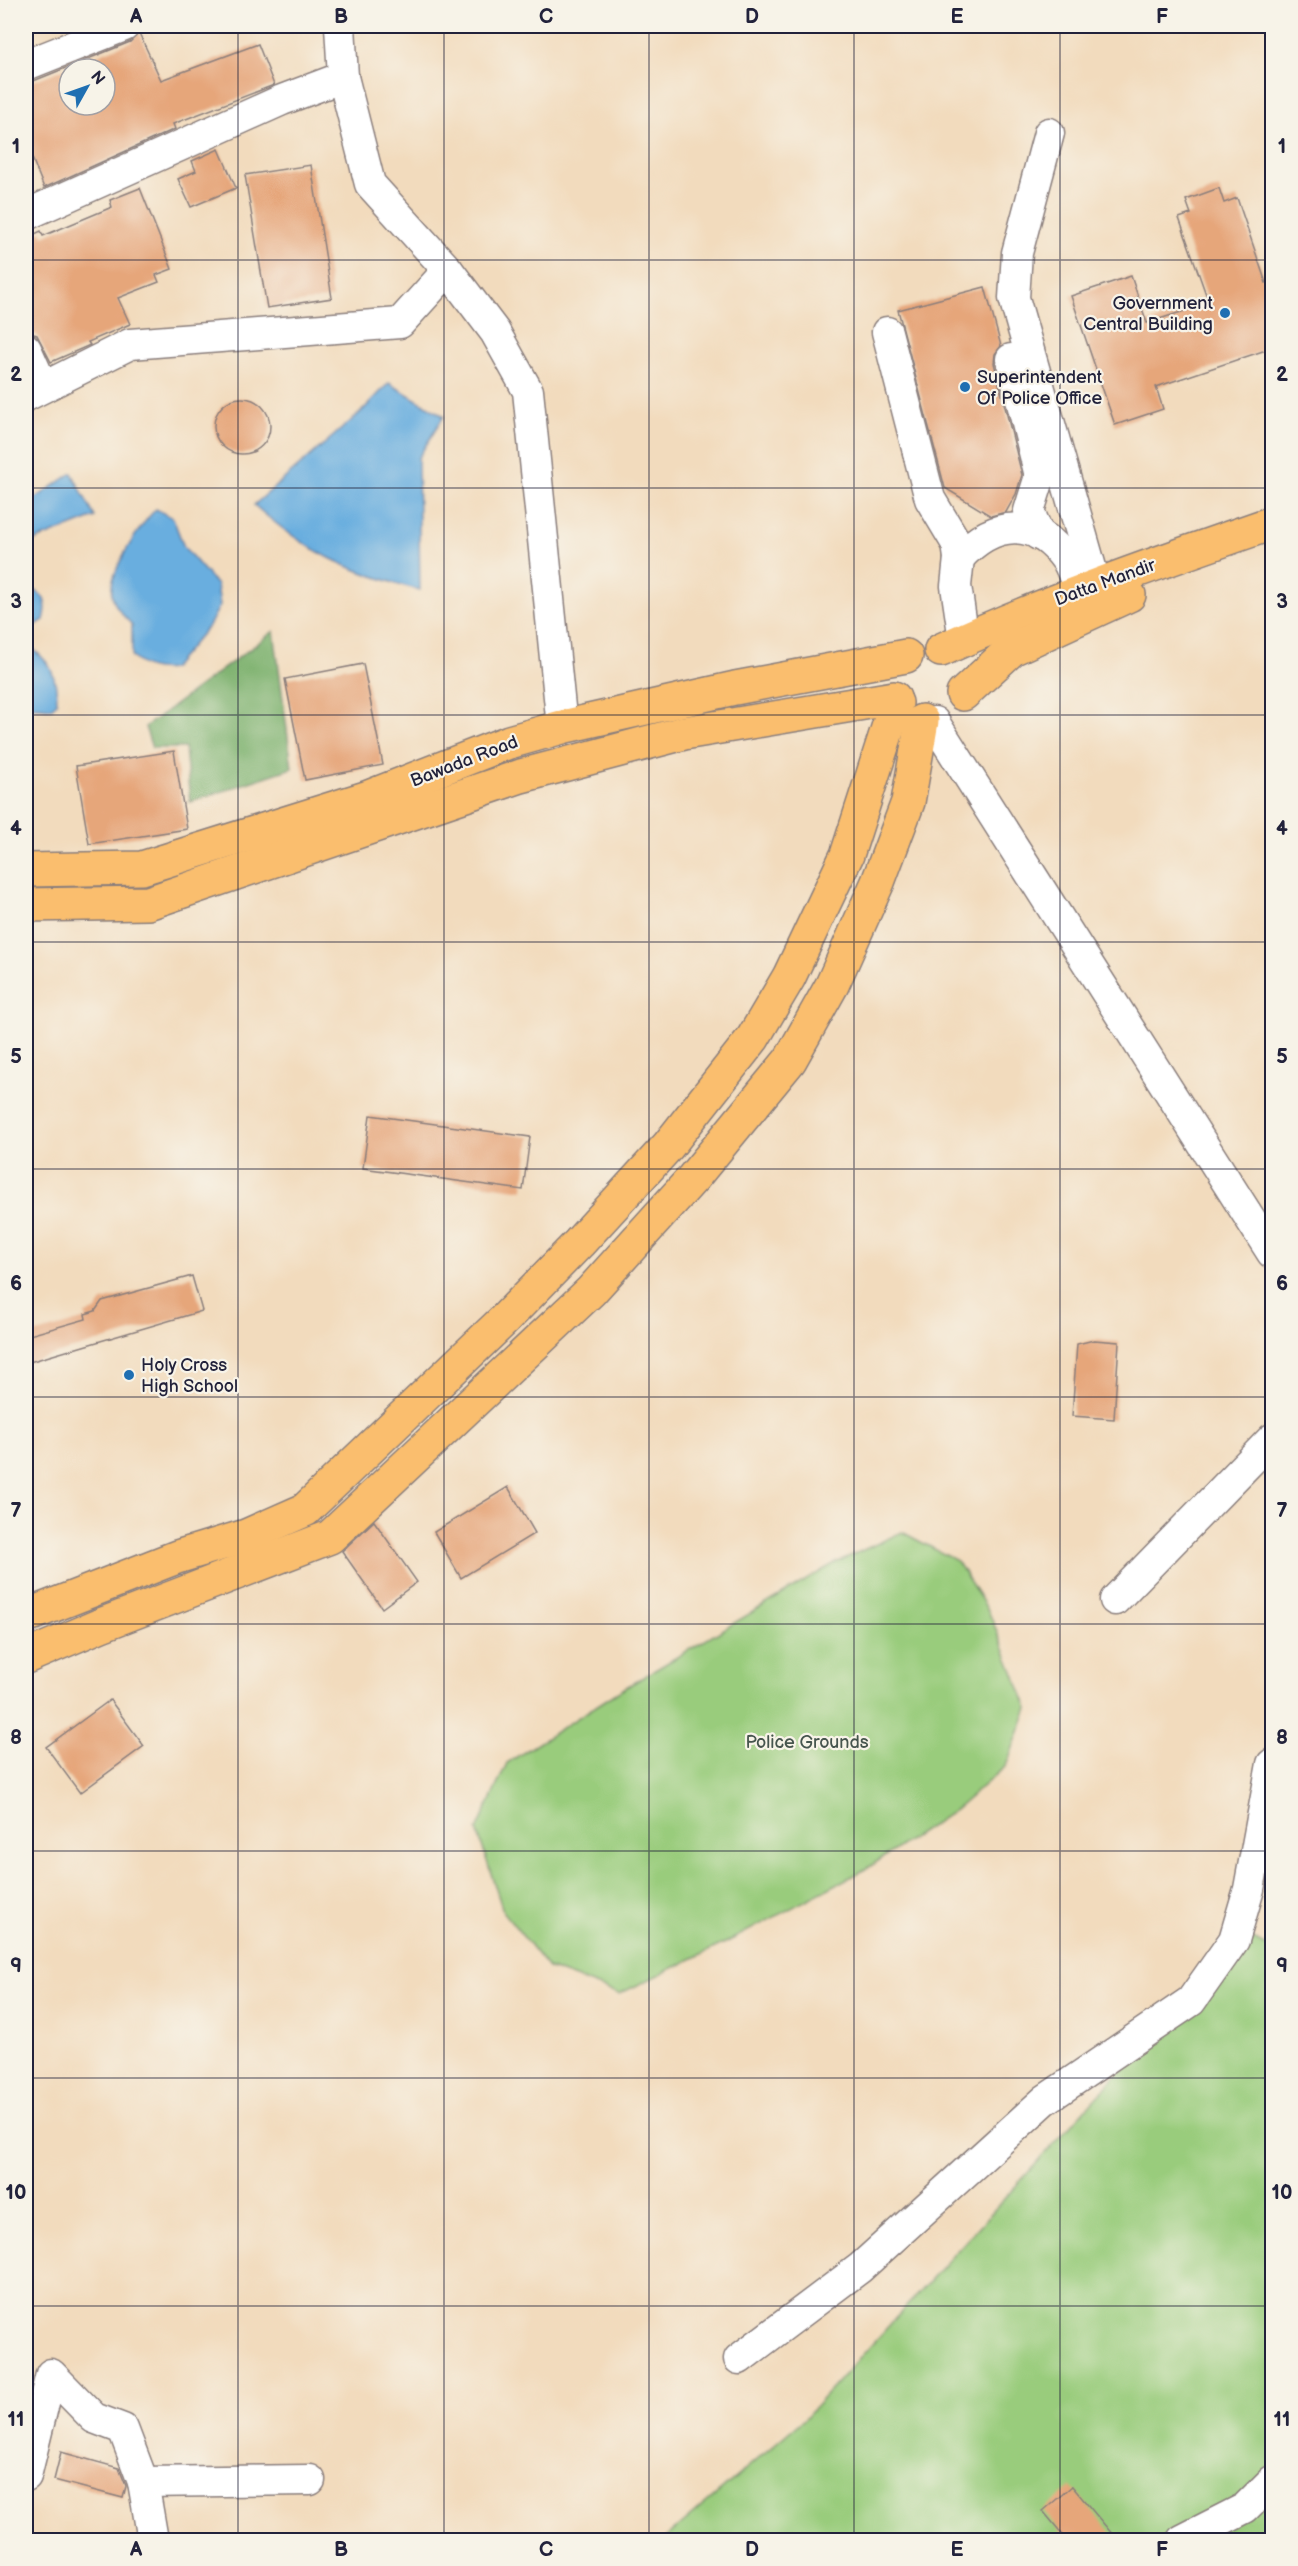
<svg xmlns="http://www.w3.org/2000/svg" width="1298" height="2566" font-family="'Balsamiq Sans',sans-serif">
  <rect width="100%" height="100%" fill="#f7f3e8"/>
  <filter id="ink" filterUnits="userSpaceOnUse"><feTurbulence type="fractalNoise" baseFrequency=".0167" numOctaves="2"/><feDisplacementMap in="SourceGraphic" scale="12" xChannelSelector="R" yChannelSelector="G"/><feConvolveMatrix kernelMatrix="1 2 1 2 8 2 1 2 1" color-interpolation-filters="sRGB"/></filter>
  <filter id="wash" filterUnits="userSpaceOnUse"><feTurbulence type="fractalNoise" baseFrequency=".008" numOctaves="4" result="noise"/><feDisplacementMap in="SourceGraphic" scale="24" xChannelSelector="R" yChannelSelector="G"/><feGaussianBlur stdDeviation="1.35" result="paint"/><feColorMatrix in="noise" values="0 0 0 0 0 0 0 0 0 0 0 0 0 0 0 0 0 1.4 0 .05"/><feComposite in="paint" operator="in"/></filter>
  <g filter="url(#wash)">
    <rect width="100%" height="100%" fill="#f2dbbd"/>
    <g fill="#99cc7c" stroke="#5e775c" stroke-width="1.5">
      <path d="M902,1532L957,1561L988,1610L1028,1708L1006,1766L955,1810L869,1867L727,1942L619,1994L548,1968L503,1911L477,1830L507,1763L618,1692L835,1563Z"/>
      <path d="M1244,1935L1272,1948V2540H663L804,2419Z"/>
    </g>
    <path fill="#7ab06c" stroke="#4e6954" stroke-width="1.5" d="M274,631L292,768L190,802L185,748H152L145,727Z"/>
    <g fill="#69aedf" stroke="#46688d" stroke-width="1.5">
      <path d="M389,383L444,416L418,458L420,590C350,572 308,553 254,505L361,412Z"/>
      <path d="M72,473L95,517L26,544V505Z"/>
      <path d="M156,509L173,518L184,547L217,585L220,605L210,624L172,669C156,671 144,668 132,657V625C123,615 113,606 112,593C109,571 141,524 156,509Z"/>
      <path d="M26,588C44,591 49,602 44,620L34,626H26Z"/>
      <path d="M26,645C50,659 57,675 57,703L51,708L26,706Z"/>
    </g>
    <g id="blocks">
      <g fill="#e6a67a" fill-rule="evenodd">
        <path d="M139,33L161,80L258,44L274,85L173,124L175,129L44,188L26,143V84L130,42ZM69,69H105V105H69Z"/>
        <path d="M219,149L236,188L191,207L178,179L196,171L192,161Z"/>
        <path d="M311,165L332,298L267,308L245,175Z"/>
        <path d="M140,188L172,269L156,275L159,282L118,298L130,324L88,342L90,345L51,362L37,335L26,332V238L41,231L43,236L112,207L110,200Z"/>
        <path d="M1219,188L1224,203L1237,198L1266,283L1272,281V348L1156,387L1163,409L1115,425L1071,296L1131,276L1147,323L1209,303L1179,218L1191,214L1186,200Z"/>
        <path d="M985,287L1001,346L995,354L994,363L1022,475L1016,494L1006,512L991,516L945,488L898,310Z"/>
        <circle cx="242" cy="426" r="28"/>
        <path d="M363,664L383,765L305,780L285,679Z"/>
        <path d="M174,751L187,829L89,844L76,766Z"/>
        <path d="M370,1115L530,1137L523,1190L363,1168Z"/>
        <path d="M192,1276L202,1311L26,1363V1336L86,1319L85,1314L95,1311L102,1301Z"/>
        <path d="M1094,1340L1119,1342L1114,1419L1072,1416L1077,1344Z"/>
        <path d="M508,1487L535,1533L461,1578L434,1532Z"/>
        <path d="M374,1521L417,1582L382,1608L342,1551Z"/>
        <path d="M110,1700L144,1746L80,1793L46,1747Z"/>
        <path d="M61,2452L119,2468L126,2486L123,2498L54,2480Z"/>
        <path d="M1072,2486L1118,2541H1068L1043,2511Z"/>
      </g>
    </g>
  </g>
  <g filter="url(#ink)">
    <use href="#blocks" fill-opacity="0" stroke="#8a7e7c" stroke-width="1.5"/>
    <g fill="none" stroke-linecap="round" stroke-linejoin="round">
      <defs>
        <g id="minor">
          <path d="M26,65L124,26"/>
          <path d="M343,77L370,184L448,270L495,332L528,391L562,727"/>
          <path d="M1049,133L1017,253L1014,298L1096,585"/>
          <path d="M26,215L282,100L343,77L340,26"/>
          <path d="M887,332L930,499L957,544L959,558L956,586L964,640"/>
          <path d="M26,349L43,387"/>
          <path d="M1011,359L1040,476L1029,511L1039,535"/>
          <path d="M26,396L130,344L400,323L448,270"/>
          <path d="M959,558C994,520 1036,516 1067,561C1073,570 1075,582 1079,591"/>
          <path d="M934,722L1272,1253"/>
          <path d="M1115,1600L1272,1439"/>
          <path d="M739,2359L860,2268L1045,2100L1191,2001L1234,1940L1249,1889L1272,1764"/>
          <path d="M26,2476L51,2374L94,2418L123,2429L143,2482L153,2540"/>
          <path d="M143,2482L310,2480"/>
          <path d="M1182,2540L1245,2508L1272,2481"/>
        </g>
        <g id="major">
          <path d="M941,650C1049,600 1160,562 1272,523"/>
          <path d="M963,694L1012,649L1129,595"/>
          <path d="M26,870L142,868L366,798L509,742L562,727L735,688L906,656"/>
          <path d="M26,905L148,903L521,776L684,733L894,698"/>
          <path d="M26,1616L177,1557L246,1536L305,1510L505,1319L579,1243L668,1146L753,1038L789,977L847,855L896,703"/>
          <path d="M26,1657L101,1625L330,1537L591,1291L693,1178L790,1060L832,985L878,882L908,802L922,721"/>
        </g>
      </defs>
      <use href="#minor" stroke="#8a7e7c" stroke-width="33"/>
      <use href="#major" stroke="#8a7e7c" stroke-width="36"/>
      <use href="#minor" stroke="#fff" stroke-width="30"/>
      <use href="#major" stroke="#fabe6e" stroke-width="33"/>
    </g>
  </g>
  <path fill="none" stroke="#22223b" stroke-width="1.5" stroke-opacity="0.55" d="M238,26V2540M444,26V2540M649,26V2540M854,26V2540M1060,26V2540M26,260H1272M26,488H1272M26,715H1272M26,942H1272M26,1169H1272M26,1397H1272M26,1624H1272M26,1851H1272M26,2078H1272M26,2306H1272"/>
  <g fill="#1f6fb2" stroke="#f7f3e8" stroke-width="2">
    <circle cx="1225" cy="313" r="6"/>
    <circle cx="965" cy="387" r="6"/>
    <circle cx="129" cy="1375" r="6"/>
  </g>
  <g text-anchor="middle" stroke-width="4.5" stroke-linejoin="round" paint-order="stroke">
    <g font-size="18" fill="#22223b" stroke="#f7f3e8" text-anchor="start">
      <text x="1213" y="309" text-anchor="end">Government<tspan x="1213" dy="21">Central Building</tspan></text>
      <text x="977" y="383">Superintendent<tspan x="977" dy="21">Of Police Office</tspan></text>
      <text x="141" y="1371">Holy Cross<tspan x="141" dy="21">High School</tspan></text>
    </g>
    <g font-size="18" fill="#22223b" stroke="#f7f3e8">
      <text transform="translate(1105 582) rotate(-20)" y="6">Datta Mandir</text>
      <text transform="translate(464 761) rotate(-21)" y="6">Bawada Road</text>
    </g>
    <g font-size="18" fill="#46554e" stroke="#f7f3e8">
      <text x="807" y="1748">Police Grounds</text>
    </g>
  </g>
  <rect width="1298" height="2566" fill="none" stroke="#f7f3e8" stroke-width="66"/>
  <g transform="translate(87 87) rotate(50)"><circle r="28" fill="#f7f3e8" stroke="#a29fa3" stroke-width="1.5"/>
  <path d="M0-4.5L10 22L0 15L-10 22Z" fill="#1f6fb2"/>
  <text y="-9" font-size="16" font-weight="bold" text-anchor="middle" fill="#22223b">N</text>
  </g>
  <rect x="33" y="33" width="1232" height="2500" fill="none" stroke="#22223b" stroke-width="2"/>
  <g font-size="20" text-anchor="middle" font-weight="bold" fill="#22223b">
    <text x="136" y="23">A</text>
    <text x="341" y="23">B</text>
    <text x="546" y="23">C</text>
    <text x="752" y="23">D</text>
    <text x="957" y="23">E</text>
    <text x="1162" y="23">F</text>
    <text x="16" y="153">1</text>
    <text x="1282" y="153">1</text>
    <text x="16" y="381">2</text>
    <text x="1282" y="381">2</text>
    <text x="16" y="608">3</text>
    <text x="1282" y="608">3</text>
    <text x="16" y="835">4</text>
    <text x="1282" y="835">4</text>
    <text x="16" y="1063">5</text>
    <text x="1282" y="1063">5</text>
    <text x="16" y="1290">6</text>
    <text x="1282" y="1290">6</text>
    <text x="16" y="1517">7</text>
    <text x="1282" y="1517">7</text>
    <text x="16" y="1744">8</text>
    <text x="1282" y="1744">8</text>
    <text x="16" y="1972">9</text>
    <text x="1282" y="1972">9</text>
    <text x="16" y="2199">10</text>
    <text x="1282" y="2199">10</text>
    <text x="16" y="2426">11</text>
    <text x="1282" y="2426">11</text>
    <text x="136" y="2556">A</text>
    <text x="341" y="2556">B</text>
    <text x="546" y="2556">C</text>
    <text x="752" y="2556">D</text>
    <text x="957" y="2556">E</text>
    <text x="1162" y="2556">F</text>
  </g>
</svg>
